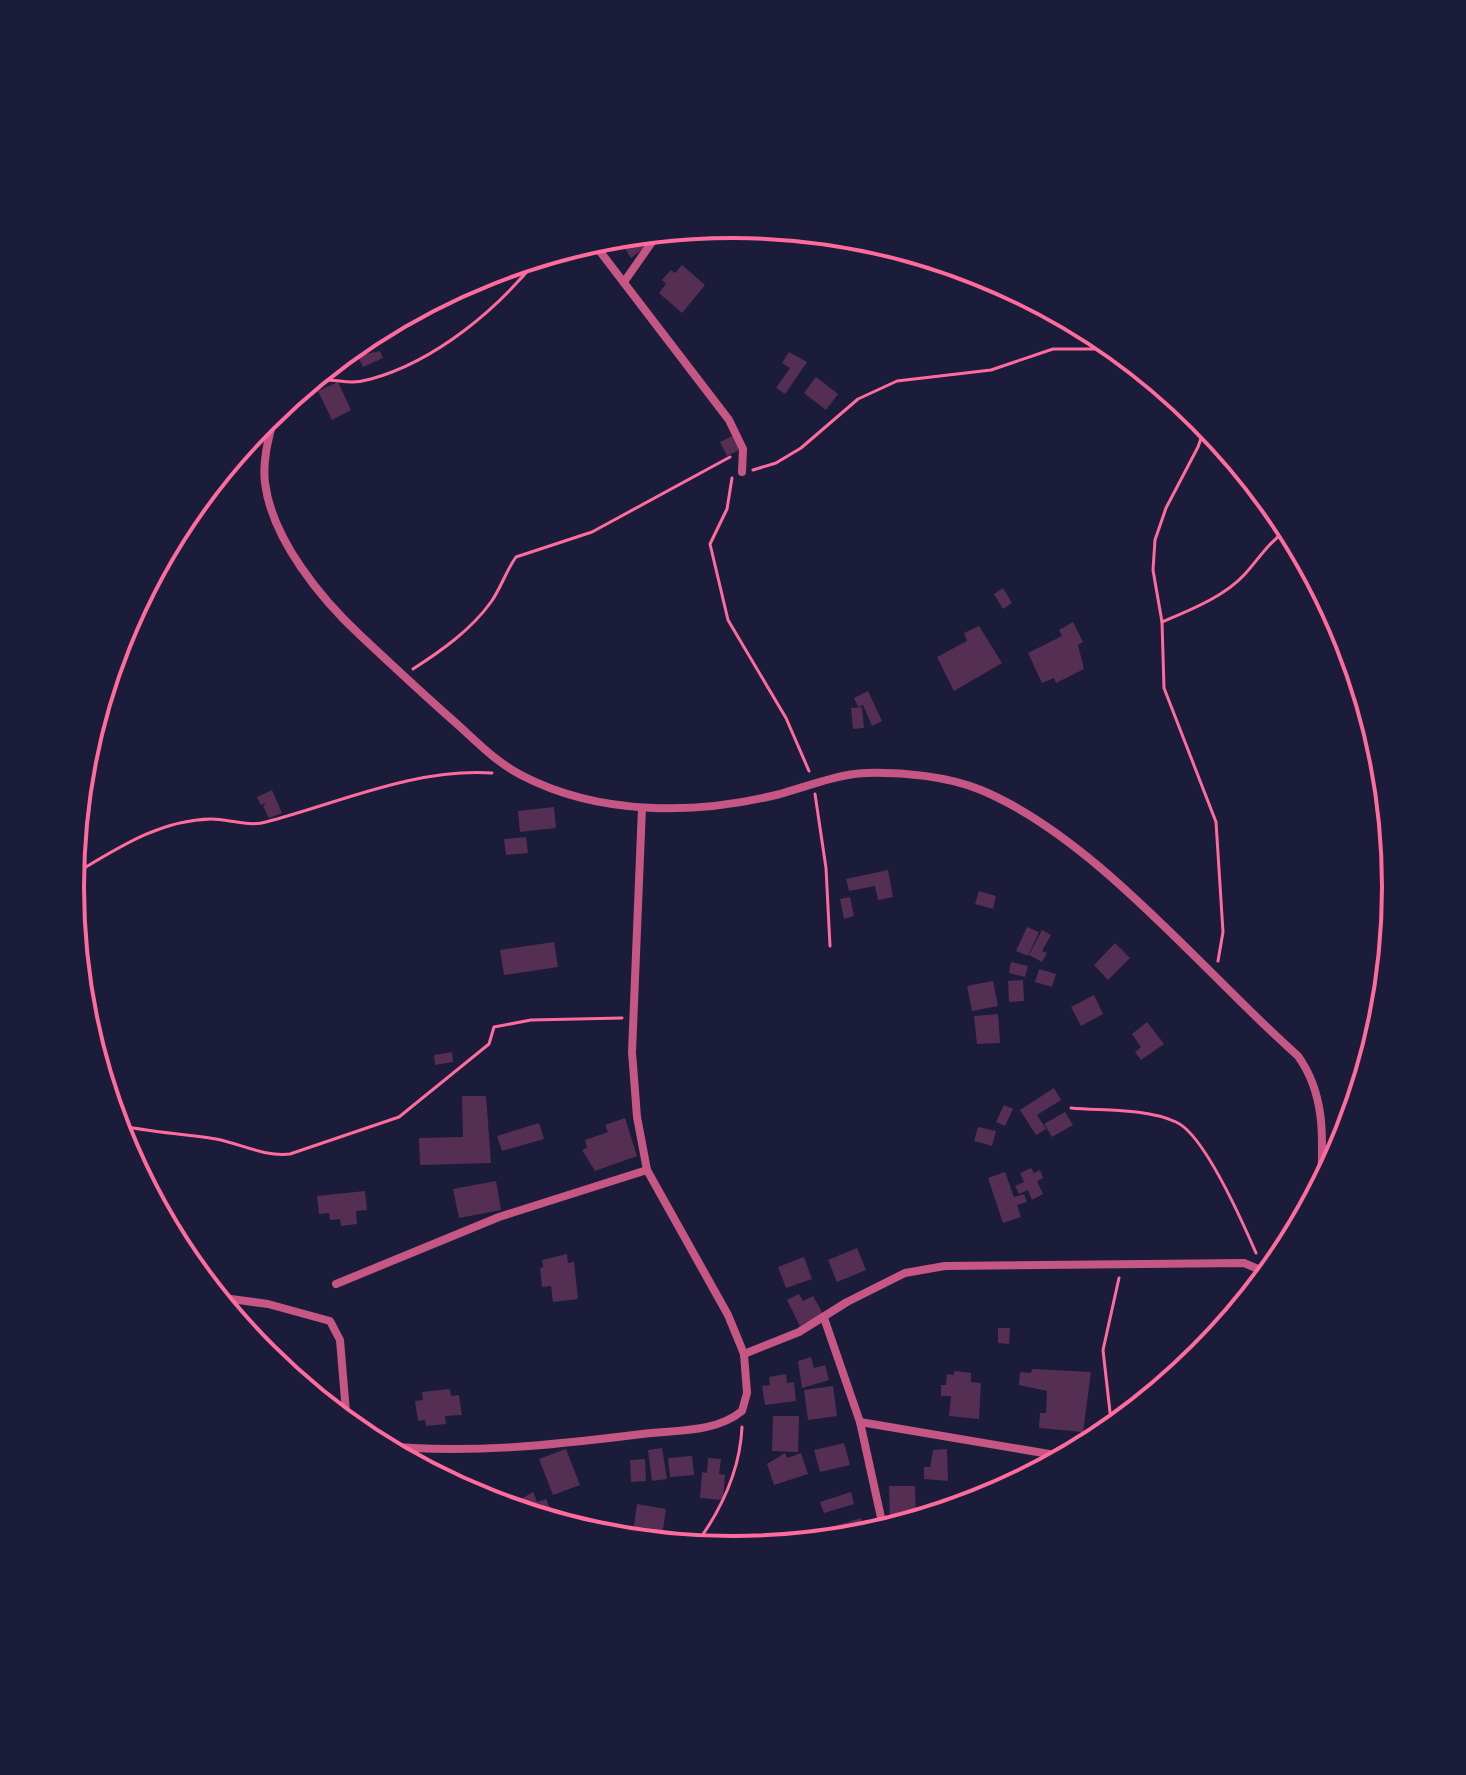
<svg xmlns="http://www.w3.org/2000/svg" width="1466" height="1775" font-family="'PT Sans Narrow',sans-serif">
  <rect width="100%" height="100%" fill="#1b1b3a"/>
  <g fill="#542f53">
    <path d="M625,235L629,241L638,235L646,247L631,258L624,247L620,250L613,241Z"/>
    <path d="M682,265L705,285L682,313L659,293L666,284L662,280L671,270L675,273Z"/>
    <path d="M373,334L378,344L361,351L357,342Z"/>
    <path d="M380,351L383,358L363,367L358,356Z"/>
    <path d="M789,352L807,362L785,394L776,388L790,368L782,363Z"/>
    <path d="M816,377L838,394L826,410L804,393Z"/>
    <path d="M338,382L351,410L332,420L318,391Z"/>
    <path d="M732,436L739,450L727,456L720,442Z"/>
    <path d="M1003,588L1012,603L1003,609L994,594Z"/>
    <path d="M1073,622L1083,642L1078,645L1084,669L1056,683L1054,678L1042,683L1028,653L1062,636L1059,630Z"/>
    <path d="M979,626L1002,663L954,691L937,657L967,641L964,633Z"/>
    <path d="M868,691L882,721L872,726L863,705L858,707L854,698Z"/>
    <path d="M862,707L864,728L853,729L851,708Z"/>
    <path d="M272,790L282,813L269,818L263,806L267,802L261,805L257,797Z"/>
    <path d="M554,807L556,828L520,832L518,811Z"/>
    <path d="M526,837L528,853L506,855L504,839Z"/>
    <path d="M888,870L893,897L878,900L875,886L849,891L846,879Z"/>
    <path d="M979,891L996,896L993,909L975,904Z"/>
    <path d="M850,897L854,916L844,919L840,899Z"/>
    <path d="M1027,927L1039,932L1028,956L1016,951Z"/>
    <path d="M1042,930L1051,935L1042,951L1047,953L1042,962L1029,955Z"/>
    <path d="M554,942L558,967L504,975L500,950Z"/>
    <path d="M1115,943L1130,958L1108,980L1094,965Z"/>
    <path d="M1011,962L1028,966L1025,977L1009,973Z"/>
    <path d="M1039,969L1056,974L1052,987L1035,982Z"/>
    <path d="M1023,980L1024,1001L1009,1002L1008,981Z"/>
    <path d="M993,981L998,1006L972,1011L967,986Z"/>
    <path d="M1094,995L1103,1014L1081,1026L1071,1007Z"/>
    <path d="M998,1014L1000,1043L977,1044L974,1016Z"/>
    <path d="M1147,1022L1164,1044L1141,1060L1135,1052L1141,1047L1132,1034Z"/>
    <path d="M452,1052L453,1062L435,1065L434,1055Z"/>
    <path d="M1054,1088L1061,1100L1037,1115L1046,1129L1036,1135L1020,1110Z"/>
    <path d="M462,1096H486L491,1163L420,1165L419,1138L463,1137Z"/>
    <path d="M1004,1105L1013,1109L1005,1126L996,1122Z"/>
    <path d="M1065,1112L1073,1125L1052,1137L1044,1124Z"/>
    <path d="M625,1118L637,1156L595,1171L582,1150L587,1148L585,1140L608,1132L605,1125Z"/>
    <path d="M539,1123L544,1139L502,1151L497,1136Z"/>
    <path d="M978,1127L996,1131L992,1146L974,1141Z"/>
    <path d="M125,1149L140,1151L137,1172L150,1174L148,1193Z"/>
    <path d="M1031,1168L1034,1173L1040,1170L1043,1178L1037,1181L1043,1194L1032,1200L1028,1190L1019,1194L1015,1186L1024,1182L1020,1173Z"/>
    <path d="M1005,1172L1014,1197L1024,1194L1027,1202L1017,1205L1021,1217L1003,1223L988,1178Z"/>
    <path d="M496,1181L501,1210L459,1218L453,1189Z"/>
    <path d="M365,1191L367,1210L356,1211L357,1224L341,1226L340,1219L330,1220L329,1213L319,1214L317,1196Z"/>
    <path d="M857,1248L866,1270L837,1282L828,1260Z"/>
    <path d="M567,1254L568,1263L574,1262L578,1299L553,1302L551,1286L542,1287L540,1268L543,1267L542,1260Z"/>
    <path d="M804,1257L812,1279L786,1288L778,1267Z"/>
    <path d="M799,1294L803,1301L813,1296L823,1314L800,1326L787,1300Z"/>
    <path d="M998,1328H1010L1009,1344L998,1343Z"/>
    <path d="M811,1357L814,1368L825,1365L829,1380L802,1388L798,1361Z"/>
    <path d="M1032,1369L1091,1372L1083,1432L1039,1428L1040,1413H1046L1047,1391L1019,1385L1020,1372L1031,1373Z"/>
    <path d="M954,1371L971,1373V1382L981,1383L979,1419L949,1416L951,1396H941V1385H946L947,1374L954,1375Z"/>
    <path d="M786,1374L787,1383L794,1382L796,1401L765,1405L762,1386L770,1385L769,1377Z"/>
    <path d="M833,1386L837,1416L808,1420L804,1390Z"/>
    <path d="M450,1389L451,1396L459,1395L462,1415L445,1416L446,1424L426,1426L425,1420L418,1421L415,1401L423,1400L422,1392Z"/>
    <path d="M773,1416H799L798,1452L772,1451Z"/>
    <path d="M844,1443L850,1465L820,1472L814,1450Z"/>
    <path d="M662,1448L667,1479L652,1481L648,1450Z"/>
    <path d="M566,1449L580,1485L553,1495L539,1459Z"/>
    <path d="M947,1449L948,1481L924,1479V1467H930L933,1450Z"/>
    <path d="M785,1453L787,1458L801,1453L808,1474L774,1485L767,1464Z"/>
    <path d="M692,1456L694,1475L670,1477L668,1458Z"/>
    <path d="M708,1458L721,1459L719,1474L725,1475L723,1500L700,1498L702,1472L707,1473Z"/>
    <path d="M645,1459L646,1481L631,1482L630,1460Z"/>
    <path d="M889,1486H915L916,1519L890,1520Z"/>
    <path d="M533,1492L537,1502L546,1499L556,1523L506,1508Z"/>
    <path d="M851,1492L854,1504L824,1513L820,1502Z"/>
    <path d="M637,1504L666,1509L661,1543L632,1540Z"/>
    <path d="M861,1518L866,1536L842,1540L838,1525Z"/>
    <path d="M808,1531L812,1543L787,1545L785,1539Z"/>
  </g>
  <g fill="none" stroke-linecap="round" stroke-linejoin="round">
    <g stroke="#ff6b9d" stroke-width="3">
      <path d="M295,393C335,368 335,389 371,379C436,361 498,309 539,257"/>
      <path d="M1206,424L1198,447L1166,508L1155,540L1153,570L1162,622L1164,688L1216,822L1223,932L1218,961"/>
      <path d="M753,470L776,463L801,448L858,399L897,381L991,370L1053,349H1117"/>
      <path d="M732,478L727,509L710,544L728,620L786,718L809,771"/>
      <path d="M1162,622C1190,610 1224,597 1245,574C1260,557 1270,541 1289,528"/>
      <path d="M413,669C441,651 471,630 491,602C501,588 506,571 516,557L592,532L730,457"/>
      <path d="M815,794L826,868L830,946"/>
      <path d="M71,876C115,850 158,820 211,819C228,819 249,827 266,822C339,803 414,768 492,773"/>
      <path d="M1071,1108C1103,1111 1145,1108 1176,1122C1204,1134 1243,1223 1256,1253"/>
      <path d="M115,1124C149,1133 182,1133 216,1139C242,1144 264,1157 290,1154L399,1117L489,1044L494,1027L531,1020L622,1018"/>
      <path d="M1112,1430L1103,1350L1119,1278"/>
      <path d="M694,1547C721,1511 740,1472 742,1427"/>
    </g>
    <g stroke="#c65784" stroke-width="8">
      <path d="M592,241L729,420L743,449L742,472"/>
      <path d="M624,282L659,232"/>
      <path d="M276,409C270,433 262,458 265,483C272,539 321,599 361,636C393,666 424,695 457,724C477,742 496,762 521,775C599,816 697,815 780,794C808,786 838,774 866,773C902,772 947,776 981,790C1096,838 1204,973 1298,1056C1326,1095 1323,1140 1321,1187"/>
      <path d="M336,1284L499,1217L647,1170"/>
      <path d="M216,1297L268,1304L330,1321L340,1340L347,1424"/>
      <path d="M824,1318L860,1422L884,1531"/>
      <path d="M744,1354L799,1332L847,1302L905,1273L945,1266L1244,1263L1270,1274"/>
      <path d="M860,1422L1067,1457"/>
      <path d="M376,1445C464,1455 554,1445 642,1434C676,1430 715,1433 742,1411L747,1393L744,1354L728,1315L647,1170L637,1117L632,1052L642,808"/>
    </g>
  </g>
  <path d="M0 0H1466V1775H0ZM84 887a649 649 0 1 1 1298 0a649 649 0 1 1-1298 0Z" fill="#1b1b3a" fill-rule="evenodd"/>
  <path fill="none" stroke="#ff6b9d" stroke-width="4" d="M84 887a649 649 0 1 1 1298 0a649 649 0 1 1-1298 0Z"/>
</svg>
